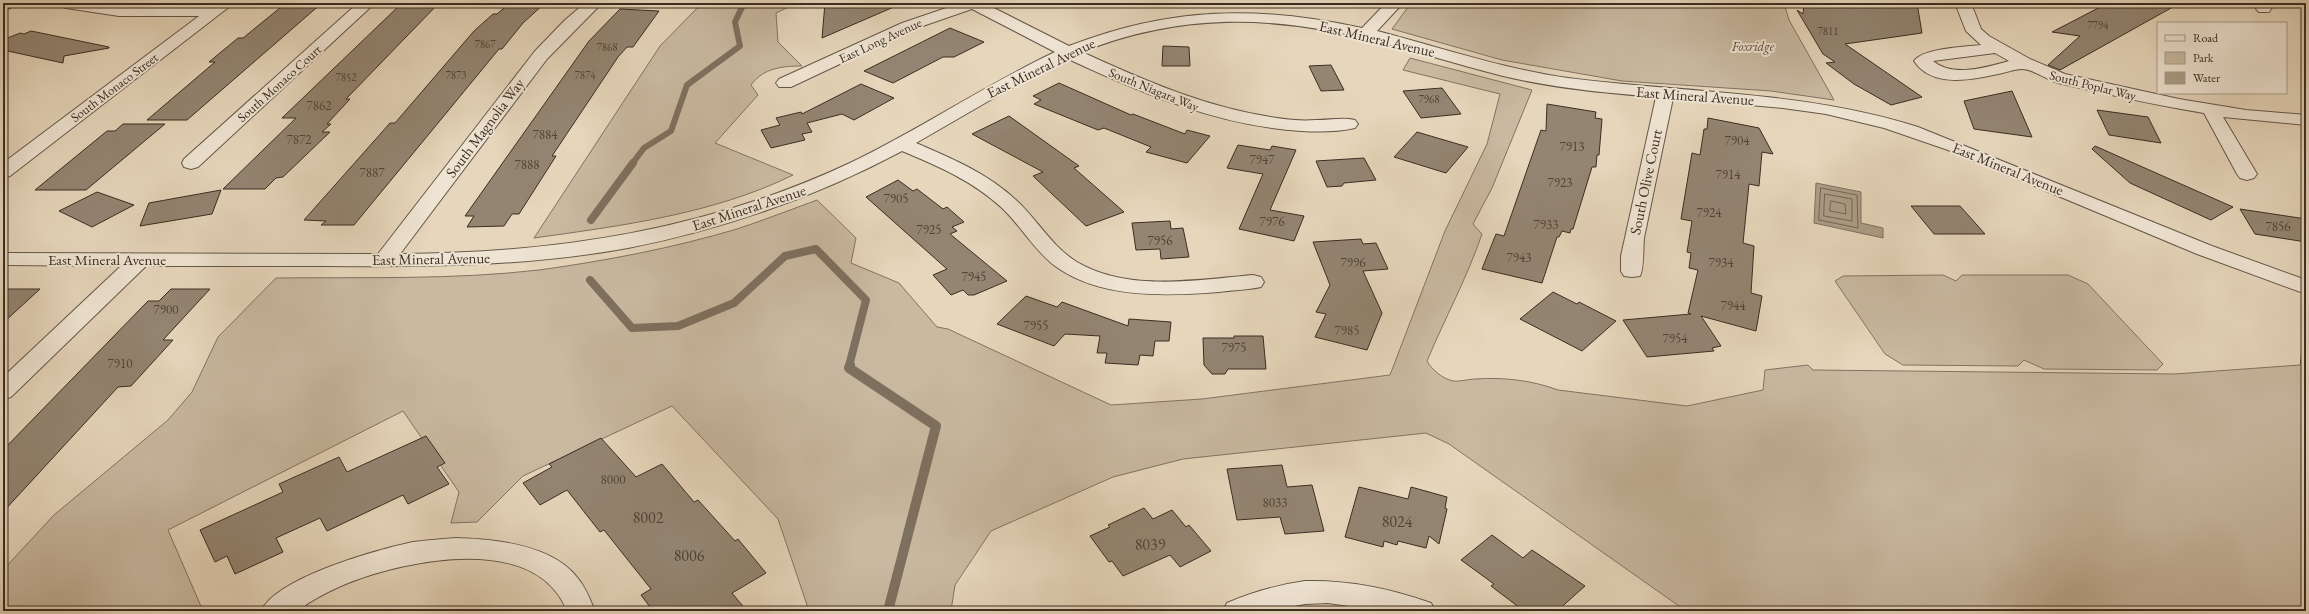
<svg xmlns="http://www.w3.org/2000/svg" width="2309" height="614" font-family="'EB Garamond',serif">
  <rect width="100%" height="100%" fill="#e6d6bb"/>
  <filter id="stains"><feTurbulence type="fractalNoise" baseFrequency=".005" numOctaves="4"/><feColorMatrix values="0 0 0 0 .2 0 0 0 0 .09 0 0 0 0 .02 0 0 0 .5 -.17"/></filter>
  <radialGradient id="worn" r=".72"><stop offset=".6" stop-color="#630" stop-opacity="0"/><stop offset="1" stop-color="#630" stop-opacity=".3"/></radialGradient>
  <g fill="#c9b9a1" stroke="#827362">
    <path d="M702,3H797L776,13L778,42L802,66C783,66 763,68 751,85L758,95L715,143L793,175C714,214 620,226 534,238L660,46Z"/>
    <path d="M1411,3H1784L1789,20L1834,100L1771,91L1622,81L1502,60L1392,29Z"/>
    <path d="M1410,58L1532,90L1492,188L1473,224L1482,234C1467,278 1445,318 1427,361C1432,370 1443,379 1453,381C1460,382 1468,379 1475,379C1503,377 1531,380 1558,390L1687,406L1763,390L1765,370L1808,365L1813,370L2175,374L2300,365L2306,323V611H1686L1449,444L1426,433L1183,459L1113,477L991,531L955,585L951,611H806L807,605L778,519L672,406L523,476L477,522L451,523L459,492L403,411L168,530L203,611H3V570L54,515L168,420L192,392L218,337L276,278C363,277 452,280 539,270C605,261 673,248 737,229C764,220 790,210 817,200L856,238L851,263L899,283L937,327L948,329L1111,405L1202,399L1390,375L1445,231L1487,144L1500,94L1403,70Z"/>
    <path d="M1943,275L1956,281L1962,275H2068L2088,284L2163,364L2157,370L2044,369L2024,360L2018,366L1903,365L1885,354L1835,281L1843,276Z"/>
  </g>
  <path fill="#ac9d87" stroke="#7e705f" d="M1816,183L1861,192V223L1883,228V238L1814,223Z"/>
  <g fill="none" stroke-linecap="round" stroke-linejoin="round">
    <g stroke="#736554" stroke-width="1">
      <path d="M1821,188L1857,195L1858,228L1819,220Z"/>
      <path d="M1825,194L1852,199V221L1824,216Z"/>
      <path d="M1831,201L1845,204L1846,214L1830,211Z"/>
    </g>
    <path stroke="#7e705f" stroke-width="6" d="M632,164L644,148L671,131L687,85L740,46L735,22L744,3"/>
    <g stroke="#7e705f" stroke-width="8">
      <path d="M591,220L633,163"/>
      <path d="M590,280L632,328L678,326L734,303L785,256L816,249L866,300L849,366"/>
    </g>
    <path stroke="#7e705f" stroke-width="10" d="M850,365L849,368L936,426L888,611"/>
  </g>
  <g fill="#938572" stroke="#3a2d22">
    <path d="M286,3H322L187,120H147L215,62H209L238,38H243Z"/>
    <path d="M402,3H439L346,99H350L327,124H331L322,132H330L283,177L276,178L265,189H223L296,118H282Z"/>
    <path d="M510,3H545L523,23L502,49H499L354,225H321L326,221L304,220L390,123H395L474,31L493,14H497Z"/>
    <path d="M825,3H903L822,38Z"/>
    <path d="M1804,3H1917L1922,33L1845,44L1922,97L1891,105L1854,84L1826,63L1835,62L1823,54L1797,10L1803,14Z"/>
    <path d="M2108,3H2180L2060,70L2048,65L2080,36L2052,32Z"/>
    <path d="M620,9L659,11L633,47H627L618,57L552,156H556L519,214H512L504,226L467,227L474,216H465L589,41Z"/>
    <path d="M950,28L984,42L954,57H943L893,83L864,71Z"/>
    <path d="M31,31L109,47V48L64,56L63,63L3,50V40L20,33L24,34Z"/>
    <path d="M1163,46L1189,47L1190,66H1162Z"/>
    <path d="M1331,65L1344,90L1321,91L1309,66Z"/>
    <path d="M1059,83L1131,115L1133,114L1185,134L1187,130L1210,136L1187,163L1146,152L1151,147L1104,128L1098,130L1034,104L1041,100L1033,96Z"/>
    <path d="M861,84L894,98L854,120L842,114L807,123L812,132L802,134L805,140L771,148L761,130L780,125L776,118L801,112L802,114Z"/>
    <path d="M1442,88L1461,114L1421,118L1403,91Z"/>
    <path d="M2012,91L2032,137L1974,129L1964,101Z"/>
    <path d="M1547,104L1596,112L1595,118L1602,119L1599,155H1597L1596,167H1592L1573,229H1571L1570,233L1562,231L1559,237H1557L1542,283L1482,269L1496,234L1504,236L1541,130L1546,131Z"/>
    <path d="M2097,110L2148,117L2161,143L2109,135Z"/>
    <path d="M1009,116L1079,166L1074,168L1124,212L1086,226L1033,176L1043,172L972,134Z"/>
    <path d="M1708,118L1759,128L1773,154L1762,152L1759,186L1749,184L1743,243L1754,246L1751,293L1762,296L1756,331L1701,316L1721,346L1712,348L1714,351L1647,357L1623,320L1691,314L1688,313L1698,270L1689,268L1691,253L1687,252L1692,221L1681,219L1692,153L1700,155L1704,129H1707Z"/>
    <path d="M123,124H165L86,190H35L107,131H115Z"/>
    <path d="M1417,132L1468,147L1446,173L1394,157Z"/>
    <path d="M1238,145L1270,150L1272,146L1296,150L1270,210L1304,216L1294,241L1239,229L1263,174L1227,168Z"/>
    <path d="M2095,146L2233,207L2211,220L2130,183L2092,149Z"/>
    <path d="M1364,158L1376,180L1344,183L1342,186L1327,187L1316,161Z"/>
    <path d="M898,180L913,191L917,189L943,209L947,207L964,222L952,227L957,231L950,234L1007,281L974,295H968L963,290L951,295L933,275L947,269L866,197Z"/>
    <path d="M221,190L212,214L140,226L149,203Z"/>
    <path d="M97,192L134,205L92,227L59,211Z"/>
    <path d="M1911,206H1960L1985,234H1934Z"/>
    <path d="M2240,209L2306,219V242L2255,234Z"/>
    <path d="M1170,221L1171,229L1183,228L1189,257L1161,259L1160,249L1136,250L1132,223Z"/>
    <path d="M1361,239L1363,244L1376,243L1388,269L1363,271L1382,313L1367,350L1315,337L1326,314L1316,312L1330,285L1313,242Z"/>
    <path d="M3,289H40L3,323Z"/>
    <path d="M171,289H210L163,340H173L131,386L118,387L3,512V450L148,301H159Z"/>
    <path d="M1553,292L1577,304L1579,302L1616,321L1582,351L1520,319Z"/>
    <path d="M1026,296L1057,307L1062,302L1128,326L1129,319L1171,322L1169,341H1155L1153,356L1140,355L1138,365L1105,363L1107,353H1097L1100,336L1065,334L1054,346L997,324Z"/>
    <path d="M1234,336H1263L1266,369H1228L1225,374H1212L1204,365L1203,338H1234Z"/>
    <path d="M426,436L445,463L437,467L449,484L408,504L403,495L327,531L320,518L276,538L283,552L235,574L227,556L215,562L200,530L283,492L279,484L339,457L347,472Z"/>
    <path d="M601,438L636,477L662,464L694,502L698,500L735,541L738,539L766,573L732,593L747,611H653L641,595L651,589L604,530L600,532L567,490L540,505L523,483L552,467L549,464Z"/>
    <path d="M1282,465L1287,487L1312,485L1324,531L1285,534L1280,517L1237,520L1227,469Z"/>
    <path d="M1359,487L1408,499L1411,487L1447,497L1445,508L1447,509L1439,544L1429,536L1426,548L1398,541L1397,545L1384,541L1383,547L1345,537Z"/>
    <path d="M1144,508L1153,519L1172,510L1186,527L1189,525L1211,551L1180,567L1170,555L1123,576L1112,561L1109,562L1090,536L1110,527L1108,525Z"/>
    <path d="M1492,535L1523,558L1532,550L1585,586L1557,611H1524L1491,586L1494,584L1461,560Z"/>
  </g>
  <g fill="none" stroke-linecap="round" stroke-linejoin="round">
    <defs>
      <g id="minor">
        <path d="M3,3H17L14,6L3,11Z"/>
        <path d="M58,3H97L119,6H212L216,3H234L10,176L3,178V163L199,16H119L66,8L61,6Z"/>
        <path d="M358,3H375L198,167L191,169L184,167L182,163L184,159Z"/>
        <path d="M585,3H602L547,59L400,254C557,253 708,230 852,162C921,129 985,85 1055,52L972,9L914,29L791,87H779L776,83L779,79L902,23L961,3H984L1069,46C1169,7 1258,5 1362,28L1386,3H1403L1377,31C1440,47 1503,69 1568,78C1686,93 1804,91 1918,127L2212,246L2306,280V294L2197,254L1948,150L1884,128L1826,114L1783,108L1673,98L1644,238C1643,248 1644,269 1640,276L1632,277L1624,276L1621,271V256L1656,97C1605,93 1553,88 1503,76C1459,65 1416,51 1372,40C1270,15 1180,13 1082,52C1145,81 1208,108 1277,118C1289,120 1304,121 1316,120C1329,120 1343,117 1355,120L1358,124L1355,128C1338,132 1318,132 1301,131C1218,126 1142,93 1068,59L1006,91L916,143C951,158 987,173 1016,200C1037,219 1052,247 1077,262C1128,292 1197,280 1253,275L1261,277L1264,282L1261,287C1247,290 1233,290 1219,292C1166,296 1100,299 1055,266C1034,250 1021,226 1002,208C973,181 938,166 902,151C816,197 723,229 628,248C530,266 428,267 329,266C268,266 207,266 146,266L11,397L3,399V377L121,266L3,265V253L378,254L535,51L565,20Z"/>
        <path d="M1955,3H1971L1981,29L1989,36L2030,59L2065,74L2179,99L2246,110L2306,115V125L2223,117L2257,174L2254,178L2247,180L2240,178L2237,174L2204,113C2155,105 2106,94 2058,83C2047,80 2033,69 2022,69C2014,69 2005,73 1998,74C1971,80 1932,88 1914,61C1923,48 1965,47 1981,45L1966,31ZM1995,53L2009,61C1987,67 1953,78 1933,61Z"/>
        <path d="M2259,3H2275L2269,12H2259L2256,9Z"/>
        <path d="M456,538C493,539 550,544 576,576C585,586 590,599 595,611H567C536,532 407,560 348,583C336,588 323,594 312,601C307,603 302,609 297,611C287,614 271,611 261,611C278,577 376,550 413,542C427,540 442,539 456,538Z"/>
        <path d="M1305,581C1349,580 1389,588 1431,603L1435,611H1383L1328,603L1305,604L1267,611H1223L1227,603C1253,592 1277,585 1305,581Z"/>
      </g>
    </defs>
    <use href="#minor" stroke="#655748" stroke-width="2"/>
    <use href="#minor" fill="#efe4d3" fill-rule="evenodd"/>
  </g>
  <g text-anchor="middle" stroke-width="4" stroke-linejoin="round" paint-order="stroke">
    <g font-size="11" fill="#504336">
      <text x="2098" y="29">7794</text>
      <text x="1828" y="35">7811</text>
      <text x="485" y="48">7867</text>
      <text x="607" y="51">7868</text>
      <text x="456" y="79">7873</text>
      <text x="585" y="79">7874</text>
      <text x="346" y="81">7852</text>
      <text x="1429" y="103">7968</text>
    </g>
    <g font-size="13" fill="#3a2d22" stroke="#efe4d3">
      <text transform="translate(880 40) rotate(-25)" y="5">East Long Avenue</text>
      <text transform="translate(279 83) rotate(-42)" y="5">South Monaco Court</text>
      <text transform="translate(2093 85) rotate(14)" y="5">South Poplar Way</text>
      <text transform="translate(114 87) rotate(-37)" y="5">South Monaco Street</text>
      <text transform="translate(1154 89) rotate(22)" y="5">South Niagara Way</text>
    </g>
    <g font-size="13" font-style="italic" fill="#57493b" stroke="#efe4d3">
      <text x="1753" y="51">Foxridge</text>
    </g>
    <g font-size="13" fill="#504336">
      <text x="319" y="110">7862</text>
      <text x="545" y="139">7884</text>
      <text x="299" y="144">7872</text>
      <text x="1737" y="145">7904</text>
      <text x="1572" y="151">7913</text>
      <text x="1262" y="164">7947</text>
      <text x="527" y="169">7888</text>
      <text x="372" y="177">7887</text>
      <text x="1728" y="179">7914</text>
      <text x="1560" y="187">7923</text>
      <text x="896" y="203">7905</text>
      <text x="1709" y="217">7924</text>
      <text x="1272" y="226">7976</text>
      <text x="1546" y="229">7933</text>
      <text x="2278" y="231">7856</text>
      <text x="929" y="234">7925</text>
      <text x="1160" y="245">7956</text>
      <text x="1519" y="262">7943</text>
      <text x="1353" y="267">7996</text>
      <text x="1721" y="267">7934</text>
      <text x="974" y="281">7945</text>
      <text x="1733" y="310">7944</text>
      <text x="166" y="314">7900</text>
      <text x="1036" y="330">7955</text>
      <text x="1347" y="335">7985</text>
      <text x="1675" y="343">7954</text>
      <text x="1234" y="352">7975</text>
      <text x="120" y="368">7910</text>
      <text x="613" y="484">8000</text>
      <text x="1275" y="507">8033</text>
    </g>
    <g font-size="15" fill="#3a2d22" stroke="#efe4d3">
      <text transform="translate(1377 39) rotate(13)" y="5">East Mineral Avenue</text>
      <text transform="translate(1041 68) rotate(-26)" y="5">East Mineral Avenue</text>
      <text transform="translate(1695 96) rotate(4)" y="5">East Mineral Avenue</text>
      <text transform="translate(485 128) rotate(-53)" y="5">South Magnolia Way</text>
      <text transform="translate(2008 169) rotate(22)" y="5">East Mineral Avenue</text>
      <text transform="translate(1646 182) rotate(-78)" y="5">South Olive Court</text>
      <text transform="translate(749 208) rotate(-18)" y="5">East Mineral Avenue</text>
      <text transform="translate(431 259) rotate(-1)" y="5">East Mineral Avenue</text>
      <text x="107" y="265">East Mineral Avenue</text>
    </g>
    <g font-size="16" fill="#504336">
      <text x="648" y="523">8002</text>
      <text x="1397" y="527">8024</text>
      <text x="1150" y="550">8039</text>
      <text x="689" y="561">8006</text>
    </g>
  </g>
  <rect width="2309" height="614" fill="none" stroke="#e6d6bb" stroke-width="16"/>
  <rect x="4" y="4" width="2301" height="606" fill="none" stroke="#3a2d22" stroke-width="2"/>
  <rect x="8" y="8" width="2293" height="598" fill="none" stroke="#3a2d22"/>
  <rect x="2157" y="22" width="130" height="72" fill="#efe4d3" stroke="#a79b8c"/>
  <rect x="2165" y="35" width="20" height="6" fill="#efe4d3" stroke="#a79b8c"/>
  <text x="2193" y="42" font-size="12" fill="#3a2d22">Road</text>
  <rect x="2165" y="52" width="20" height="12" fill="#c9b9a1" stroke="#a79b8c"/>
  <text x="2193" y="62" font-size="12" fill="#3a2d22">Park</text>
  <rect x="2165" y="72" width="20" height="12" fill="#ac9d87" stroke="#a79b8c"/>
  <text x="2193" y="82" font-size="12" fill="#3a2d22">Water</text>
  <rect width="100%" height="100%" filter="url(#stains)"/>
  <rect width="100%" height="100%" fill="url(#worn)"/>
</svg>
